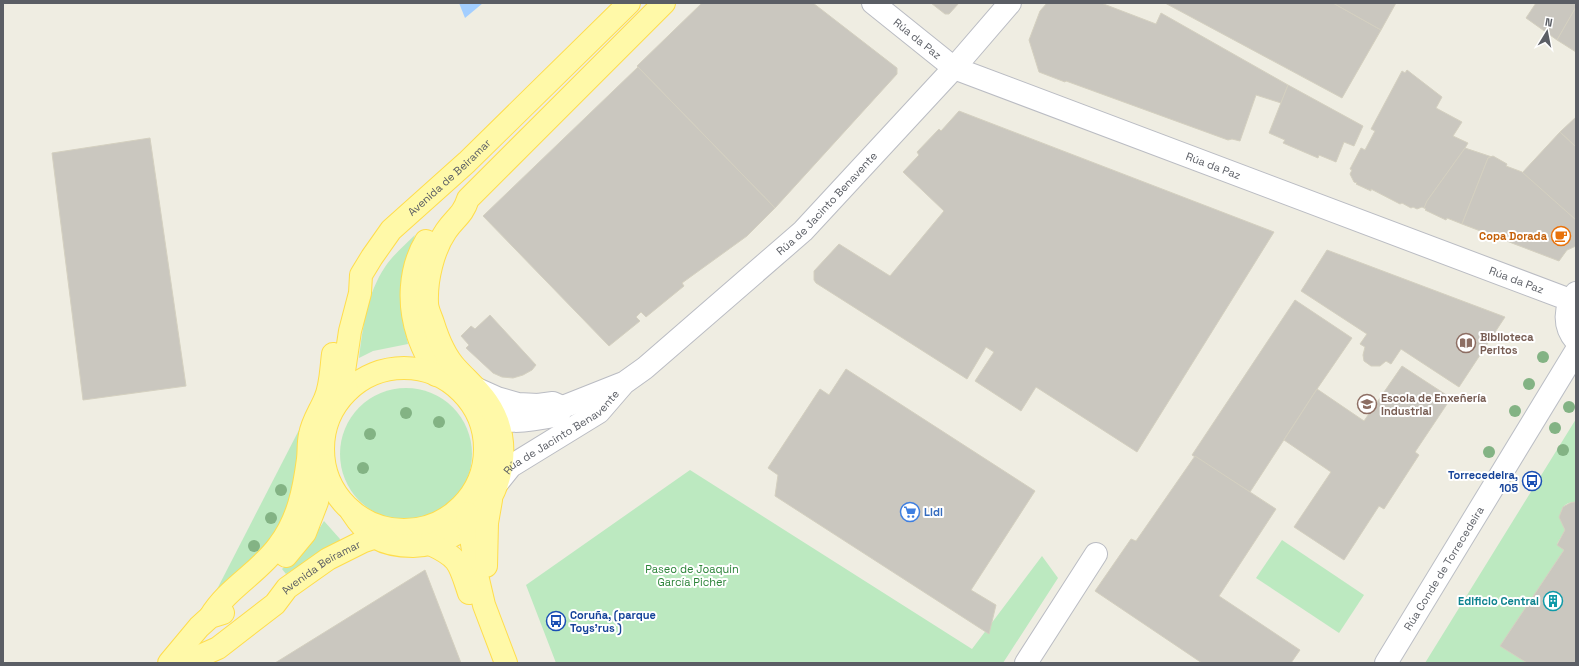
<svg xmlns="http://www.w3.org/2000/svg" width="1579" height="666" font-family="'Space Grotesk',sans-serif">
  <rect width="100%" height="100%" fill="#efede2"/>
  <g fill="#bce9c0">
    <path d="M415,235L407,259L402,314L408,344L373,351L359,358C363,326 367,294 385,267C393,255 405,245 415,235Z"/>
    <circle cx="406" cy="454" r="66"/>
    <path d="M1576,419V502C1557,502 1559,519 1565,530L1557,544L1564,550L1501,645L1527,663H1425Z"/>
    <path d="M300,428L296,480L279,534L213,597Z"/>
    <path d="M690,470L972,649L1042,556L1058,578L1003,663H556L526,585Z"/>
    <path d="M324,521L340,539L339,542L286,574L282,569C297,554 313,540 324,521Z"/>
    <path d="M1282,540L1364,595L1339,633L1256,578Z"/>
  </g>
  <path fill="#a3ceff" d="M459,3H483L465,18Z"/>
  <g fill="#cac7bf" stroke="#d4d0c0">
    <path d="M702,3H813L897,68V74L775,208L637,66Z"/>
    <path d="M931,3H959L949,14H945Z"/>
    <path d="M1047,3H1101L1156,24L1161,13L1288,85L1281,103L1256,95L1240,141L1232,139L1228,140L1066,81L1065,82L1039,72L1029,40L1040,11Z"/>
    <path d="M1165,3H1333L1381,30L1342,98Z"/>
    <path d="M1333,3H1396L1381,30Z"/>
    <path d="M1536,3H1576V7L1557,40L1526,18Z"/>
    <path d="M1576,7V52L1557,40Z"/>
    <path d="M638,67L775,208L747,236L682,283L684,286L646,317L641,312L636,317L640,321L609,346L483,216Z"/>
    <path d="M1407,70L1442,97L1436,108L1462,122L1453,136L1468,143L1465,148L1427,201L1424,208L1422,207L1417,209L1413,207L1411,208L1402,203L1400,204L1371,189V191L1356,184L1357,183L1354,182L1350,174L1352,170L1350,169L1361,148L1365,150L1375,131L1371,129L1402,71L1405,73Z"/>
    <path d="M1288,85L1363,126L1354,146L1344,142L1336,162L1319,155L1318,158L1283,143L1285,140L1269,133Z"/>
    <path d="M959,111L1274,232L1137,452L1036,387L1021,411L975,381L994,352L986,347L967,379L816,283L814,280V271L839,244L890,276L944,211L903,172L919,155L917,152L939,129L941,131Z"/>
    <path d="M1576,117V147L1560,132Z"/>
    <path d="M1560,132L1576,147V220L1522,173Z"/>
    <path d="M150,138L186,386L83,400L52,153Z"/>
    <path d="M1465,148L1492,157L1488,158L1462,224L1447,218L1446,220L1425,210L1426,209L1424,208L1427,201Z"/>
    <path d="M1493,156L1507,164L1506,166L1522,172L1576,220V246L1567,250L1559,261L1462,224L1488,158Z"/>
    <path d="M1327,250L1505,317L1459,387L1401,349L1391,364L1386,361L1380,366H1371L1364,361L1363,355L1365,347L1360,344L1367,334L1301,291Z"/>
    <path d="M1295,300L1352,338L1317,389L1250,492L1192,455Z"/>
    <path d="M490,315L536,365L532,370L523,375L513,378L502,377L493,373L466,348L469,345L461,336L471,326L475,329Z"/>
    <path d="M1402,366L1451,398L1415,452L1419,455L1384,509L1379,506L1344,560L1294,527L1331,472L1284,440L1317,389L1364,421Z"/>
    <path d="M846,369L1035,491L971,590L996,605L989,634L775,496L778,475L768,468L820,389L829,395Z"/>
    <path d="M1195,456L1276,509L1219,596L1300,650L1291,663H1202L1095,591L1131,539L1136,541Z"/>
    <path d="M1574,502H1576V663H1527L1500,646L1564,550L1557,545L1565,530L1559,517L1563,507L1570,503Z"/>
    <path d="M425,570L461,663H275Z"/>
  </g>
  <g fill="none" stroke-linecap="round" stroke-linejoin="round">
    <defs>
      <g id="minor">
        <path id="s1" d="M873,3L954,68L1570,300"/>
        <path d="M477,389L497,398L518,404L538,405L553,403L562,407"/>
        <path d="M475,408C499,427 530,421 558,415L563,407L621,384"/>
        <path id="s2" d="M499,481L511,466L599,412L624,383L645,368L803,231L954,68L1010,3"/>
        <path d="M1026,663L1096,554"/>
      </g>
      <g id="secondary">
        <path d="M1576,293C1564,307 1563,326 1576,341"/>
        <path id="s3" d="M1386,663L1576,351"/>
      </g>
      <g id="primary">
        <path d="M426,241C409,269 408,305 418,335C422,348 430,362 436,375"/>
        <circle cx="404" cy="449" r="81"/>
        <path id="s4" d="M347,391L343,378L350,331L360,293L361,275L372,257L391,230L467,162L629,3"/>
        <path d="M351,511C367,536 381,546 413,546C439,545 468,532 483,510C506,478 510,435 487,402C478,389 467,380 456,368C445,356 438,339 433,323C431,317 427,309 427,303C426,280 433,250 446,231C455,218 463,215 468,199L664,3"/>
        <path d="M467,513L477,575L484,605L506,663"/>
        <path d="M430,544C460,558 459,563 469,593"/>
        <path d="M286,556L305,533L317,502L324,465"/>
        <path d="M486,566L487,523L491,500"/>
        <path d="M210,617C227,588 260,572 279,545C298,520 304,490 308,459C309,452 308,443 310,435C312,422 320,411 325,399C331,386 331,369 333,354"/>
        <path d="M169,663L199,627L210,617L223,613"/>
        <path id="s5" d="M184,663L218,648L275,604L287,588L328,559L364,541L385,534"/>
      </g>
    </defs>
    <use href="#minor" stroke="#babcc3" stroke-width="24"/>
    <use href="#secondary" stroke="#bbbec5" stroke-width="24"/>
    <use href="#primary" stroke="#ffdd4c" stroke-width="24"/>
    <use href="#minor" stroke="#fff" stroke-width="22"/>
    <use href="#secondary" stroke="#fff" stroke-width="22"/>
    <use href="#primary" stroke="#fff9a8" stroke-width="22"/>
  </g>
  <g fill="#83b384">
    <circle cx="1543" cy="357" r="6"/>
    <circle cx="1529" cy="384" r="6"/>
    <circle cx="1569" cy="407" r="6"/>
    <circle cx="1515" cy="411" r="6"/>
    <circle cx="406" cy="413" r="6"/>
    <circle cx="439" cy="422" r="6"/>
    <circle cx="1555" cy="428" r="6"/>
    <circle cx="370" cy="434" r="6"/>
    <circle cx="1563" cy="450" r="6"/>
    <circle cx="1489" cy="452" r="6"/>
    <circle cx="363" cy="468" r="6"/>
    <circle cx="281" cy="490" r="6"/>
    <circle cx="271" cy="518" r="6"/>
    <circle cx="254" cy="546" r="6"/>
  </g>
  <defs>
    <symbol id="cafe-ring" viewBox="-11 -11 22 22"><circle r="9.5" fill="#fff" stroke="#e8710a" stroke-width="1.5"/><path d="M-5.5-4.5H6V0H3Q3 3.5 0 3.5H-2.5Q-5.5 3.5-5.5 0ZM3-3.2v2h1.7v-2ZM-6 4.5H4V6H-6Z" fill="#e8710a"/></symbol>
    <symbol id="library-ring" viewBox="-11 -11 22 22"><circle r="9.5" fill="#fff" stroke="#8d6e63" stroke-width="1.5"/><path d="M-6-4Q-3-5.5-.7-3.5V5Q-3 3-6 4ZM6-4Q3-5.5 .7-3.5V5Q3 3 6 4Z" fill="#8d6e63"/></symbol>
    <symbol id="university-ring" viewBox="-11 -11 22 22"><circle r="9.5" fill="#fff" stroke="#8d6e63" stroke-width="1.5"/><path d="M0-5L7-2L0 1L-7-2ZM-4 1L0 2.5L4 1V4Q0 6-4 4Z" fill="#8d6e63"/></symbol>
    <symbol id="bus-ring" viewBox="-11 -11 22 22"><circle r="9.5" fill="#fff" stroke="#1a4fb4" stroke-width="1.5"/><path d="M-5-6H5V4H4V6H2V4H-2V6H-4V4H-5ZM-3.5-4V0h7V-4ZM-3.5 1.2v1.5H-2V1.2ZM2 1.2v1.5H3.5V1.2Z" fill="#1a4fb4"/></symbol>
    <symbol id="supermarket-ring" viewBox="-11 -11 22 22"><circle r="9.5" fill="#fff" stroke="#3f7fe0" stroke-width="1.5"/><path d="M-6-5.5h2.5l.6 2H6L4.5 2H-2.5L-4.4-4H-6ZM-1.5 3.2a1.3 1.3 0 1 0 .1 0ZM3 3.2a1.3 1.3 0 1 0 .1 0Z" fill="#3f7fe0"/></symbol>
    <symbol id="building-ring" viewBox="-11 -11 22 22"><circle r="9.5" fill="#fff" stroke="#0f9aa8" stroke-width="1.5"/><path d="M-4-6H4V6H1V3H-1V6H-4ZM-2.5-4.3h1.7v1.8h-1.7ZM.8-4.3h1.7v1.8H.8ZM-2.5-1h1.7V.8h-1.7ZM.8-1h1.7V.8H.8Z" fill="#0f9aa8"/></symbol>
  </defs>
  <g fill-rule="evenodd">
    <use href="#cafe-ring" x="1550" y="225" width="22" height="22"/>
    <use href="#library-ring" x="1455" y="332" width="22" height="22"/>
    <use href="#university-ring" x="1356" y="393" width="22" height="22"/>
    <use href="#bus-ring" x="1521" y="470" width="22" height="22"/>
    <use href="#supermarket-ring" x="899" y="501" width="22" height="22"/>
    <use href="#building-ring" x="1542" y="590" width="22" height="22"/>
    <use href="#bus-ring" x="545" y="610" width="22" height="22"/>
  </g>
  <g text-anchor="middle" stroke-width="4" stroke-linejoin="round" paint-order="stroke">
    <g font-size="11" fill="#5b5e65" stroke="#fff">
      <text dy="4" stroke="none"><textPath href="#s1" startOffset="57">Rúa da Paz</textPath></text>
      <text dy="4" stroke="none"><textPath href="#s1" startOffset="381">Rúa da Paz</textPath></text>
      <text dy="4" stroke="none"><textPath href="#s4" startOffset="251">Avenida de Beiramar</textPath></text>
      <text dy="4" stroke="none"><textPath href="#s2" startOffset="432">Rúa de Jacinto Benavente</textPath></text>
      <text dy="4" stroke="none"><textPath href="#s1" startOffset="705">Rúa da Paz</textPath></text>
      <text dy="4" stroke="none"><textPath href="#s2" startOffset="80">Rúa de Jacinto Benavente</textPath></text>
      <text dy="4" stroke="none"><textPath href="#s5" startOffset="169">Avenida Beiramar</textPath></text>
      <text dy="4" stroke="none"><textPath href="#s3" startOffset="111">Rúa Conde de Torrecedeira</textPath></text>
    </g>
    <g font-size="11" font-weight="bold" fill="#c56008" stroke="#fff" text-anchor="end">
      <text x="1547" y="240">Copa Dorada</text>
    </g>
    <g font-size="11" font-weight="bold" fill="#785e54" stroke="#fff" text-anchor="start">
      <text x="1480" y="341">Biblioteca<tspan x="1480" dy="13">Peritos</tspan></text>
      <text x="1381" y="402">Escola de Enxeñería<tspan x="1381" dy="13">Industrial</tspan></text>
    </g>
    <g font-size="11" font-weight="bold" fill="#164399" stroke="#fff" text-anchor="end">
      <text x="1518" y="479">Torrecedeira,<tspan x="1518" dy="13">105</tspan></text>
      <text x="570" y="619" text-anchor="start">Coruña, (parque<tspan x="570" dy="13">Toys'rus )</tspan></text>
    </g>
    <g font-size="11" font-weight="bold" fill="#366cbe" stroke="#fff" text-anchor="start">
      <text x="924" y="516">Lidl</text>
    </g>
    <g font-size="11" fill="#2b8338" stroke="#fff">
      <text x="692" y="573">Paseo de Joaquin<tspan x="692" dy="13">García Picher</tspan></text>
    </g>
    <g font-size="11" font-weight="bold" fill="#0d838f" stroke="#fff" text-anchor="end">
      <text x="1539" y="605">Edificio Central</text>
    </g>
  </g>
  <rect width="1579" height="666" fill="none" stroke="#5b5e65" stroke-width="8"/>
  <g transform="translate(1547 32) rotate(10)" stroke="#ffffff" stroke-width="3" paint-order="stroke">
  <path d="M0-3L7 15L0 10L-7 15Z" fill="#5b5e65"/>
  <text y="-6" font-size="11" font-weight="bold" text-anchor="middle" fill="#5b5e65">N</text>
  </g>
</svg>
